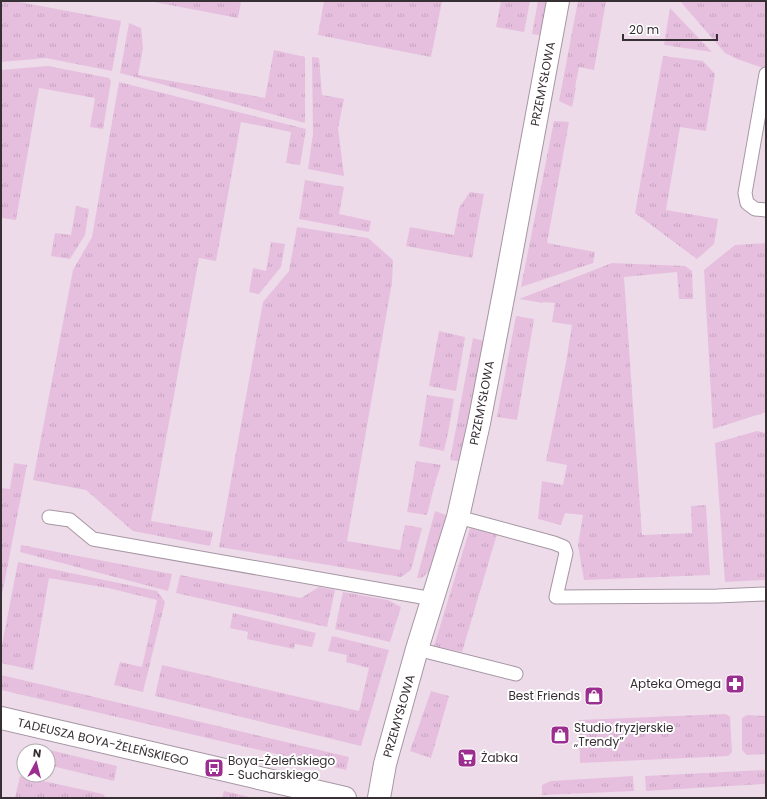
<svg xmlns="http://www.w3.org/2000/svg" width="767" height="799" font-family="Poppins,sans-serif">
  <defs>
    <pattern id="grass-tufts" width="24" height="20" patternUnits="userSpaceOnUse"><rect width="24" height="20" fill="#e6bfdf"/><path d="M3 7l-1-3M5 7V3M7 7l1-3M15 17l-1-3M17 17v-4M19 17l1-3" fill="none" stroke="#c6a4c0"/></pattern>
  </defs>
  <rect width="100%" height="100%" fill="#eddbe9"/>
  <g fill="url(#grass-tufts)">
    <path d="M1,1H14L121,21L112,71L46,58L1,62Z"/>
    <path d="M149,1H241L238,18Z"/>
    <path d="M324,1H442L431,57L318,35Z"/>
    <path d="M501,1H530L524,32L496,27Z"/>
    <path d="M538,1H551L544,36L532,34Z"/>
    <path d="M578,1H606L594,70L579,67L575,87L576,88L572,107L559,101Z"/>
    <path d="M680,1H766V69L737,59L725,53Z"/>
    <path d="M670,8L712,52L664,45Z"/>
    <path d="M129,23L141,28L143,48L138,75L265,98L274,50L305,57V123L120,73Z"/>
    <path d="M663,56L703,61L715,74L706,131L680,127L666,210L718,219L714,244L697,259L635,213Z"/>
    <path d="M312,57L319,58L322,95L344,99L338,128L344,176L308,169L313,134Z"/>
    <path d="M48,66L109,78L111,81L103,129L90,127L95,98L39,88L16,220L2,218L1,221V70Z"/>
    <path d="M119,82L306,129L300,165L286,163L291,132L241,122L216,261L199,258L151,521L213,532L210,546L133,531L86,490L33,480L73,270L92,237Z"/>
    <path d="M554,121L569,122L547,243L595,252L593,263L521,287Z"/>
    <path d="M305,180L344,187L339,214L371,221L369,232L299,219Z"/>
    <path d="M470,192L484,194L472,258L406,246L410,227L454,235L459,208Z"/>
    <path d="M76,206L89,209L85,235L70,259L51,256L55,233L71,235Z"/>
    <path d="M297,227L368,238L393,260L392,282L347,541L400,550L405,525L422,528L411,570L401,577L219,547L263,302L289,271Z"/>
    <path d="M271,242L285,244L281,267L259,294L249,292L253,268L266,271Z"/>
    <path d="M766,243V412L713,429L704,270L735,245Z"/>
    <path d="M612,263L685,266L692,271L693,299H679L677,272L624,277L642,535L692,533L691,506L706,505L710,575L584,580L578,545L583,515L565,513L561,525L538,519L542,481L563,485L567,465L546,461L566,362L572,325L552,322L555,303L543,302V303L519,299Z"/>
    <path d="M516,316L534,319L517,420L497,417Z"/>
    <path d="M439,331L465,337L456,391L429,386Z"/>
    <path d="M473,338L484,341L463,462L450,460Z"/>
    <path d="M427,395L454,399L448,433L444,451L419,446Z"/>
    <path d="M757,431L766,433V580L725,582L715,443Z"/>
    <path d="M416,461L441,465L435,483L427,515L407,512Z"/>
    <path d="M14,463L27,465L1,600V488L10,489Z"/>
    <path d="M435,511L449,516L434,566L422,578H417Z"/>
    <path d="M470,528L497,534L462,652L434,646Z"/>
    <path d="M21,545L172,574L168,591L20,552Z"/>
    <path d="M18,562L157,591L165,602L143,692L114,685L120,662L142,667L157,600L108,588L49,578L33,670L1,663V650Z"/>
    <path d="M180,575L301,598L319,587L335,590L327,627L176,593Z"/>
    <path d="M343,592L388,600L401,607L390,642L335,629Z"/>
    <path d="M233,613L316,633L312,647L295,644L294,649L247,639L248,632L230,628Z"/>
    <path d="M332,636L389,650L361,746L155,696L162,665L359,711L369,668L346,662L347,655L328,651Z"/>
    <path d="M1,675L349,757L346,770L1,690Z"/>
    <path d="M431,691L449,696L431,758L410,751Z"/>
    <path d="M726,714L730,717L732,752L728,756L580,763L579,720Z"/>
    <path d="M747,715L766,716V754L747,755L742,750V718Z"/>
    <path d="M45,749L117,766L114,781L48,765V751H44Z"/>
    <path d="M766,770V784L646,791L645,776Z"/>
    <path d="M20,776L103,794L106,798H15Z"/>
    <path d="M633,776L634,791L542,795V785L551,781Z"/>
    <path d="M224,791L254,798H222Z"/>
  </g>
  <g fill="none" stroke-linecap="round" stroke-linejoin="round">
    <defs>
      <g id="service">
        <path d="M766,74L745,193L747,203L755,209L766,210"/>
        <path d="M49,517L70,520L93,539L433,599"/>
        <path d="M458,517L554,543L564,547L566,553L556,597L717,596L766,594"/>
        <path d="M417,649L516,674"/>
      </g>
      <path id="minor" d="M379,798L385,764L417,649L458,517L479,423L507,277L558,1"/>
      <path id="tertiary" d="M1,718L345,798"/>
    </defs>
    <use href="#service" stroke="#a696a3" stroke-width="15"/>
    <use href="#minor" stroke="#a696a3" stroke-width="24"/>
    <use href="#tertiary" stroke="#a696a3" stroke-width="24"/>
    <use href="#service" stroke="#fff" stroke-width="13"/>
    <use href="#minor" stroke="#fff" stroke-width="22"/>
    <use href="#tertiary" stroke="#fff" stroke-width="22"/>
  </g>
  <defs>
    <symbol id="pharmacy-square" viewBox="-11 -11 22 22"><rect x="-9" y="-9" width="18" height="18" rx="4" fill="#9b2e8f" stroke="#fff"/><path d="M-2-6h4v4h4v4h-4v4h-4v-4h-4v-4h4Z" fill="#fff"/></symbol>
    <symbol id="shop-square" viewBox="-11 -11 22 22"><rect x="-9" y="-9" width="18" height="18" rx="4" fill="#9b2e8f" stroke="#fff"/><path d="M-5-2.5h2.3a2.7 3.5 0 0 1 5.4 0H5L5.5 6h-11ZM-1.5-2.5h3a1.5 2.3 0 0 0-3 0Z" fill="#fff"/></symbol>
    <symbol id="supermarket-square" viewBox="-11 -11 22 22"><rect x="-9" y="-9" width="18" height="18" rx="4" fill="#9b2e8f" stroke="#fff"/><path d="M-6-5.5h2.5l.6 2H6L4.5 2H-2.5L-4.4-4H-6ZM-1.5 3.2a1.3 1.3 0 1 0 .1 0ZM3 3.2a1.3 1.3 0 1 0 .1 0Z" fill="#fff"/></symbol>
    <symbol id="bus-square" viewBox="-11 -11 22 22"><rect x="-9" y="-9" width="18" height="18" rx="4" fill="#9b2e8f" stroke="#fff"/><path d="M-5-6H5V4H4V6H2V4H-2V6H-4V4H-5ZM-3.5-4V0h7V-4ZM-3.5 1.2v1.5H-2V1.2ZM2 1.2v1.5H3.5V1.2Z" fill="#fff"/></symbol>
  </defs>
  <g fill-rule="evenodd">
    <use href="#pharmacy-square" x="724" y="673" width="22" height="22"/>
    <use href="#shop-square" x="583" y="685" width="22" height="22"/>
    <use href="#shop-square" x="549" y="724" width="22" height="22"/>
    <use href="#supermarket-square" x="456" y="747" width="22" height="22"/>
    <use href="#bus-square" x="203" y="757" width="22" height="22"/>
  </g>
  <g text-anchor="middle" stroke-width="4" stroke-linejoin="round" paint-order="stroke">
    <g font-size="12" fill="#362f34" stroke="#fff">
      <text transform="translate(543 84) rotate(-79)" y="4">PRZEMYSŁOWA</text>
      <text transform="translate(482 403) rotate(-79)" y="4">PRZEMYSŁOWA</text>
      <text transform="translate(399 716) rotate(-74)" y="4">PRZEMYSŁOWA</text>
      <text transform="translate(103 742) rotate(13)" y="4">TADEUSZA BOYA-ŻELEŃSKIEGO</text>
    </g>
    <g font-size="12" fill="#362f34" stroke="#fff" text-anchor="start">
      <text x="721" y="688" text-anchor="end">Apteka Omega</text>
      <text x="580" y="700" text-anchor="end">Best Friends</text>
      <text x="574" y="732">Studio fryzjerskie<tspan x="574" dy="14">„Trendy”</tspan></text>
      <text x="481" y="762">Żabka</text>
      <text x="228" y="765">Boya-Żeleńskiego<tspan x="228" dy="14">- Sucharskiego</tspan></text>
    </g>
  </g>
  <rect width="767" height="799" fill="none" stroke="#362f34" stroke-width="4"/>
  <g transform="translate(36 763) rotate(7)"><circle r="19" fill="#ffffff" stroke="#afacae"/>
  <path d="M0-3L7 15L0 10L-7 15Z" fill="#9b2e8f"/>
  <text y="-6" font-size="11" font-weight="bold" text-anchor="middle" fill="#362f34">N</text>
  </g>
  <path d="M623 34v6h94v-6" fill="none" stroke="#362f34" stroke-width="2"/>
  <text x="629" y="34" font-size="12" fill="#362f34" stroke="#ffffff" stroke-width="3" paint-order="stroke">20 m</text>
</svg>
